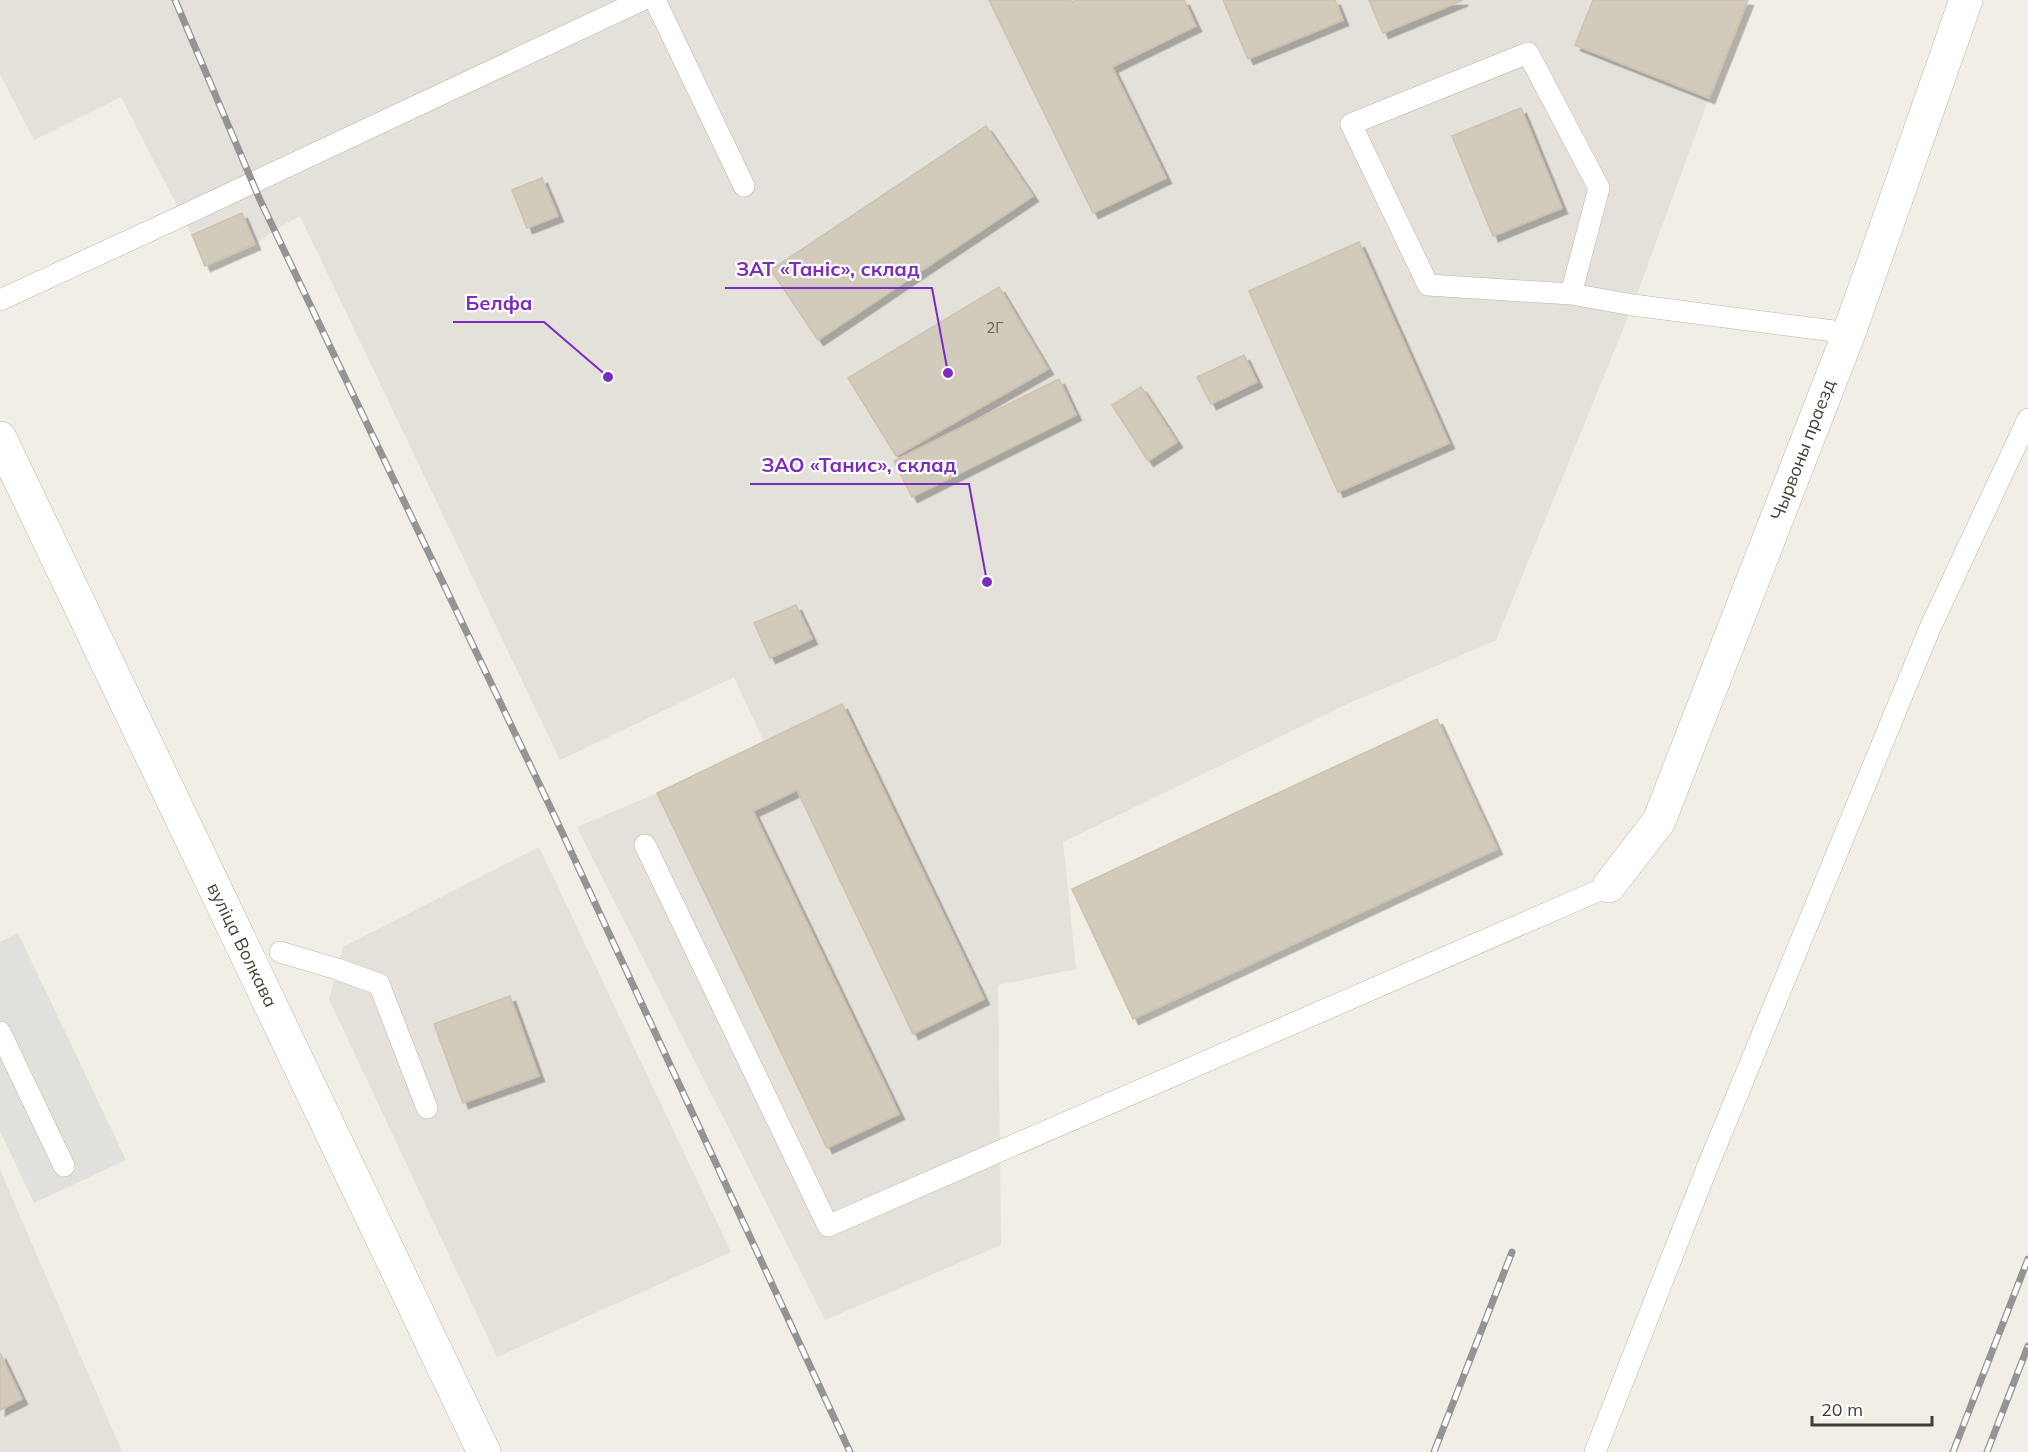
<svg xmlns="http://www.w3.org/2000/svg" width="2028" height="1452" font-family="Mulish,sans-serif">
  <defs>
    <filter id="shadow"><feDropShadow dx="5.5" dy="5.5" stdDeviation="0" flood-color="#0004"/></filter>
  </defs>
  <rect width="100%" height="100%" fill="#f1eee5"/>
  <g fill="#e4e0da">
    <path d="M0,0H1748L1709,98L1633,305L1496,640L1345,705L1063,842L1076,969L998,985L1001,1245L825,1320L577,827L657,793L764,742L734,677L560,760L300,216L276,229L255,244L205,266L192,235L121,97L34,140L0,74Z"/>
    <path d="M539,847L731,1252L497,1357L329,999L343,947Z"/>
    <path d="M0,1170L122,1452H0Z"/>
  </g>
  <path fill="#e2e0dd" d="M18,933L126,1160L34,1203L0,1131V942Z"/>
  <g fill="#d2cabb" stroke="#cdc2ae" stroke-width="1.5" filter="url(#shadow)">
    <path d="M989,0H1071L1072,2L1076,0H1184L1196,26L1112,67L1166,178L1093,213Z"/>
    <path d="M1223,0H1335L1343,20L1248,59Z"/>
    <path d="M1369,0H1463L1383,33Z"/>
    <path d="M1593,0H1748L1709,98L1575,45Z"/>
    <path d="M1521,108L1562,208L1493,236L1452,136Z"/>
    <path d="M986,126L1033,196L818,340L771,270Z"/>
    <path d="M542,178L558,216L527,228L512,190Z"/>
    <path d="M242,213L255,244L205,266L192,235Z"/>
    <path d="M1359,242L1449,443L1338,492L1249,291Z"/>
    <path d="M999,287L1048,369L896,456L848,378Z"/>
    <path d="M1244,355L1257,382L1211,404L1197,377Z"/>
    <path d="M1059,379L1076,415L912,497L894,461Z"/>
    <path d="M1141,387L1177,442L1148,461L1112,405Z"/>
    <path d="M796,605L812,639L770,658L754,623Z"/>
    <path d="M842,704L984,999L913,1034L797,790L753,811L899,1114L827,1148L657,793Z"/>
    <path d="M1437,719L1497,849L1133,1019L1072,889Z"/>
    <path d="M510,996L539,1076L463,1103L434,1024Z"/>
    <path d="M0,1353L22,1399L0,1410Z"/>
  </g>
  <g fill="none" stroke-linecap="round" stroke-linejoin="round">
    <defs>
      <g id="service">
        <path d="M655,0L744,186"/>
        <path d="M1571,294L1599,188L1528,53L1351,124L1428,285L1571,294L1633,305L1849,333"/>
        <path d="M0,300L182,216L642,0"/>
        <path d="M645,845L828,1226L1609,886"/>
        <path d="M280,952L337,969L379,984L427,1108"/>
        <path d="M0,1032L64,1166"/>
        <path d="M1595,1452L1707,1168L1930,628L2028,419"/>
      </g>
      <g id="minor">
        <path d="M0,438L484,1452"/>
        <path d="M1609,886L1659,821L1849,333L1966,0"/>
      </g>
    </defs>
    <use href="#service" stroke="#bcb6a8" stroke-width="22"/>
    <use href="#minor" stroke="#bcb6a8" stroke-width="34"/>
    <use href="#service" stroke="#fff" stroke-width="21"/>
    <use href="#minor" stroke="#fff" stroke-width="33"/>
    <defs>
      <g id="rail">
        <path d="M175,0L260,200L554,815L850,1452"/>
        <path d="M1434,1452L1512,1252"/>
        <path d="M1953,1452L2028,1259"/>
        <path d="M1987,1452L2028,1346"/>
      </g>
    </defs>
    <use href="#rail" stroke="#949494" stroke-width="7"/>
    <use href="#rail" stroke="#fff" stroke-width="4.5" stroke-dasharray="14" stroke-linecap="butt"/>
  </g>
  <g text-anchor="middle" stroke-width="4.5" stroke-linejoin="round" paint-order="stroke">
    <g font-size="15" fill="#676156">
      <text x="995" y="333">2Г</text>
    </g>
    <g font-size="18" fill="#433e35" stroke="#fff">
      <text transform="translate(1803 450) rotate(-69)" y="6">Чырвоны праезд</text>
      <text transform="translate(242 945) rotate(64)" y="6">вуліца Волкава</text>
    </g>
  </g>
  <path fill="none" stroke="#7b2cbf" stroke-width="2" d="M948 373L932 288H725M608 377L544 322H453M987 582L969 484H750"/>
  <g fill="#7b2cbf" stroke="#fff" stroke-width="2">
    <circle cx="948" cy="373" r="6"/>
    <circle cx="608" cy="377" r="6"/>
    <circle cx="987" cy="582" r="6"/>
  </g>
  <g font-size="20" text-anchor="middle" font-weight="bold" fill="#7b2cbf" stroke="#fff" stroke-width="4.5" stroke-linejoin="round" paint-order="stroke">
    <text x="828" y="276">ЗАТ «Таніс», склад</text>
    <text x="499" y="310">Белфа</text>
    <text x="859" y="472">ЗАО «Танис», склад</text>
  </g>
  <path d="M1812 1416v9h120v-9" fill="none" stroke="#433e35" stroke-width="3"/>
  <text x="1821" y="1416" font-size="18" fill="#433e35" stroke="#ffffff" stroke-width="4.5" paint-order="stroke">20 m</text>
</svg>
